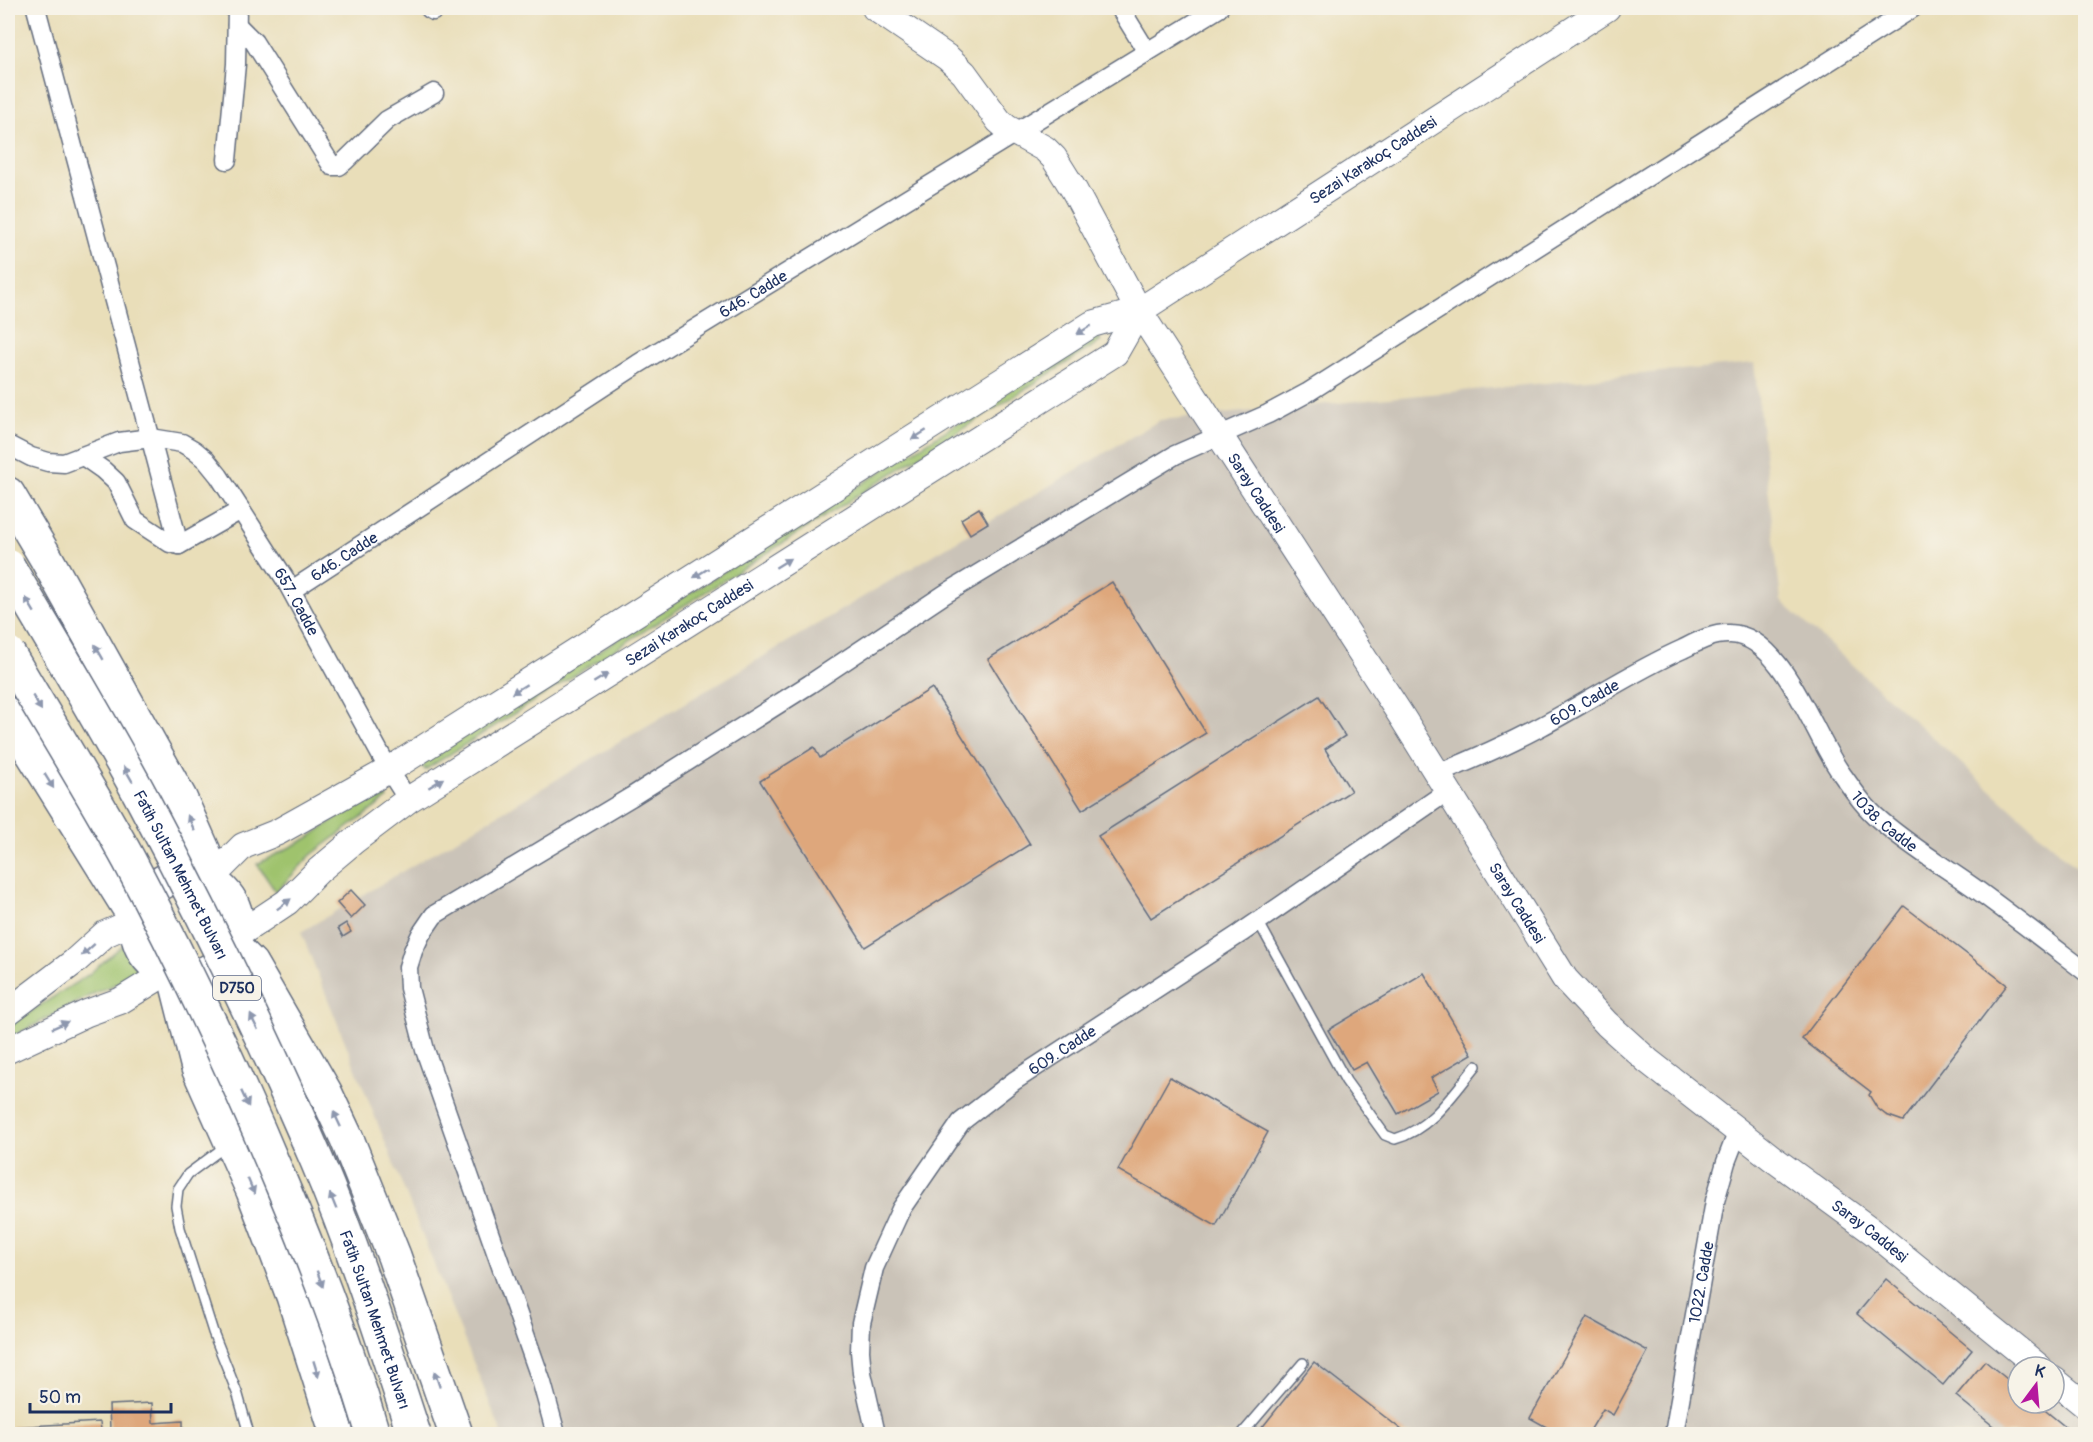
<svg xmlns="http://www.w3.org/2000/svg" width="2093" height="1442" font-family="Pangolin,sans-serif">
  <rect width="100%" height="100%" fill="#f7f3e8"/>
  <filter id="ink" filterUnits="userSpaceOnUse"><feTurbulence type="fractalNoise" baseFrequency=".0167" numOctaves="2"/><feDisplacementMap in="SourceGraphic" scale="12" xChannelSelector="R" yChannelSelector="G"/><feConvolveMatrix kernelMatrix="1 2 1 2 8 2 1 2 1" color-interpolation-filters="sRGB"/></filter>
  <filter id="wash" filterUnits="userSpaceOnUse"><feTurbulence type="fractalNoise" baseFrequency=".008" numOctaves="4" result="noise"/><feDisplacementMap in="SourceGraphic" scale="24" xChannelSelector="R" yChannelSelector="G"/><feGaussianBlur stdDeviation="1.35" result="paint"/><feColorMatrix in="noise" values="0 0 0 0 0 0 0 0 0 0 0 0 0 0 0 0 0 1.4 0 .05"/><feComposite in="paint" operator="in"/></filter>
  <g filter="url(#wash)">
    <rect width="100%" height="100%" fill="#e9deb9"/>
    <path fill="#cac3b8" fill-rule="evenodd" d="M1754,363L1781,601L2085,875V1434H502L301,932L1160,420ZM2018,1367H2054V1403H2018Z"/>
    <g fill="#9fc36d" stroke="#5d7966" stroke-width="1.5">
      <path d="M1096,335L1101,341L425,770L421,764Z"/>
      <path d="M380,788L388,798L311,855L276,892L257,864L308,838Z"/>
      <path d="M123,945L139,974L95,993L8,1039V1026L88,975Z"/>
    </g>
    <g id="blocks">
      <g fill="#dea77c">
        <path d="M979,508L988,523L970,534L961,519Z"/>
        <path d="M1112,582L1206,733L1082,810L988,659Z"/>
        <path d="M932,688L1030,844L865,947L760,781L814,747L820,758Z"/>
        <path d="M1319,696L1345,736L1325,749L1351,791L1151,918L1098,836Z"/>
        <path d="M351,890L365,905L351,919L337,903Z"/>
        <path d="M1904,906L2007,985L1903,1121L1886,1115L1877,1108L1869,1095L1871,1092L1802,1039Z"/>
        <path d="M346,923L351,932L343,937L338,928Z"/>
        <path d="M1424,973L1472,1054L1431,1078L1438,1091L1398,1114L1367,1062L1352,1070L1328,1030Z"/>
        <path d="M1170,1077L1268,1132L1216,1226L1118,1170Z"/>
        <path d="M1886,1279L1972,1350L1943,1385L1857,1314Z"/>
        <path d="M1587,1317L1648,1351L1613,1415L1603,1409L1588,1434H1559L1530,1418Z"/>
        <path d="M1985,1361L2018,1388V1403H2036L2074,1434H2003L1956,1396Z"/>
        <path d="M1314,1362L1407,1434H1257Z"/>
        <path d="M152,1403L153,1423L183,1421V1434H11V1427L100,1422L101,1430H110L109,1405Z"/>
      </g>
    </g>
  </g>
  <g filter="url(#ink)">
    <use href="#blocks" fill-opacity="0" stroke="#636c7e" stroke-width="1.5"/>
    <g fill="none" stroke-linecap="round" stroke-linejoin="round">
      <defs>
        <g id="lane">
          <path d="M1258,921L1346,1081L1385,1135L1395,1139C1431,1129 1453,1094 1476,1066"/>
          <path d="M227,1145L188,1174L178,1189L176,1206L180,1228L213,1332L238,1395L249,1434"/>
          <path d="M1242,1434L1303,1363"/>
        </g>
        <g id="street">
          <path d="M36,8L179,545"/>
          <path d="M429,8L433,11"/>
          <path d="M1120,8L1147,52"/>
          <path d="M237,25L254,42L332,166H339L345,161L387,120L434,93"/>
          <path d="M227,160L236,64L237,8"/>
          <path id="s1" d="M8,445L31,457L48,462L64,463L119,442L151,438L182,443L194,450L206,460L219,476L285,579L389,770L408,800"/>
          <path d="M83,456L103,470L116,482L135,520L170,543L179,545L241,510"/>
          <path id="s2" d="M292,590L638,364L1219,8"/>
          <path id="s3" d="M1437,774C1472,760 1506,745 1540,727C1588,702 1633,671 1683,649C1697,642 1713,633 1730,634C1783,635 1813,735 1841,773C1853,790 1865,808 1881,821C1910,846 1943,866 1973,887C2012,915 2048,943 2086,972"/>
          <path d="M556,1434L542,1383L425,1050L409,988L408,967L413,951L421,934L434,915L631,797L810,684L945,594L1175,455L1268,414L1307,393L1913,8"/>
          <path id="s4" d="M876,1434L862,1373L860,1351L861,1323L874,1268L901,1209L961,1122L1014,1081L1241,933L1448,791"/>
          <path id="s5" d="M1674,1434L1715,1201L1726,1162L1738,1131"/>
        </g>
        <g id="secondary">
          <path id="s6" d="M875,8L948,58L964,73L999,121L1007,128L1045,149L1054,158L1074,190L1139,311L1402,717L1565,979L1607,1024L1648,1061L1772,1158L1872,1231L2039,1367"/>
          <path id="s7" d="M208,881L243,846L278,832L389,770L1092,324L1139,311L1607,8"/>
          <path id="s8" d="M236,936L287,902L318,871L355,840L408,800L1115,353L1139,311"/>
          <path d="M8,1012L74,962L105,934L137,920"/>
          <path d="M8,1050L87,1013L120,1001L167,972"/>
          <path d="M2054,1380L2086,1406"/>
        </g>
        <g id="highway">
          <path d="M8,494L45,556L180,798L204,852L203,879"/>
          <path d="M8,714L127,905L139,915"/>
          <circle cx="187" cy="926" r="50"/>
          <path d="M233,946L251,964L325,1092L347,1139L394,1256L456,1434"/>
          <path d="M174,973L198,1068L253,1191L293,1296L337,1434"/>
        </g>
      </defs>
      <use href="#lane" stroke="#636c7e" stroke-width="12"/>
      <use href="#street" stroke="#636c7e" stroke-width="21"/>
      <use href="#secondary" stroke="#636c7e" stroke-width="28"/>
      <use href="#highway" stroke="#636c7e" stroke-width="36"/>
      <use href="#lane" stroke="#fff" stroke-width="9"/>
      <use href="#street" stroke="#fff" stroke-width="18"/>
      <use href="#secondary" stroke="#fff" stroke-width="26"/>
      <use href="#highway" stroke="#fff" stroke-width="33"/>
      <defs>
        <g id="highway-bridge">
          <path id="s9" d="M8,566C54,645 102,723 145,804C207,921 265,1040 317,1161C355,1250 384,1343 414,1434"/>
          <path d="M8,653C48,722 91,790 129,860C186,968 238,1079 285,1192C318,1271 349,1352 373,1434"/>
        </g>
      </defs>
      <use href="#highway-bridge" stroke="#636c7e" stroke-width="36" stroke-linecap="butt"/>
      <use href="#highway-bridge" stroke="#fff" stroke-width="33"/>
    </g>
    <defs><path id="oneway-solid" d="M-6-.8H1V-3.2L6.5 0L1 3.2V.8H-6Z" transform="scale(1.5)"/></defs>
    <g fill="#8d97ae">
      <use href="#oneway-solid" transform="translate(1084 330) rotate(148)"/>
      <use href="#oneway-solid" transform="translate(919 435) rotate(148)"/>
      <use href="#oneway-solid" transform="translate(783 563) rotate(-32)"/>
      <use href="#oneway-solid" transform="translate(701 573) rotate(148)"/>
      <use href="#oneway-solid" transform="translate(30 605) rotate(-121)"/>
      <use href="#oneway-solid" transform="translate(99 652) rotate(-120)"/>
      <use href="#oneway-solid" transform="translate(601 678) rotate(-32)"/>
      <use href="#oneway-solid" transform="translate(519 689) rotate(148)"/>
      <use href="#oneway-solid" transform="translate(37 703) rotate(59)"/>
      <use href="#oneway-solid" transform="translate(128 774) rotate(-120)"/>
      <use href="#oneway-solid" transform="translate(49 781) rotate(58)"/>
      <use href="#oneway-solid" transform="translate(436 783) rotate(-32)"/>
      <use href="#oneway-solid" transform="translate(191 823) rotate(-114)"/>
      <use href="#oneway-solid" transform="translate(284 904) rotate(-37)"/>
      <use href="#oneway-solid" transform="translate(88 950) rotate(138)"/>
      <use href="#oneway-solid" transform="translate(254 1022) rotate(-116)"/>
      <use href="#oneway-solid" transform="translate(60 1025) rotate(-24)"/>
      <use href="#oneway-solid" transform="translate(245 1099) rotate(65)"/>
      <use href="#oneway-solid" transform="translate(337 1119) rotate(-115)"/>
      <use href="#oneway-solid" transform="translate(251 1186) rotate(67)"/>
      <use href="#oneway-solid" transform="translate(333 1201) rotate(-112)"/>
      <use href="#oneway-solid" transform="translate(320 1279) rotate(69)"/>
      <use href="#oneway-solid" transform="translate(316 1369) rotate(73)"/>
      <use href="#oneway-solid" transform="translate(437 1379) rotate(-109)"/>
    </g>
  </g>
  <g text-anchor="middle" stroke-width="4.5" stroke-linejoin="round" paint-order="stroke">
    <rect fill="#f7f3e8" stroke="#5d6a87" stroke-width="1.5" x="213" y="976" width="48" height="24" rx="4.5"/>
    <g font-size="15" font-weight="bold" fill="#1b2f5e">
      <text x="237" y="993">D750</text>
    </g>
    <g font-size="16" fill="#1b2f5e" stroke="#f7f3e8">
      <text dy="6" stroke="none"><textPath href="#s7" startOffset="1374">Sezai Karakoç Caddesi</textPath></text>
      <text dy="6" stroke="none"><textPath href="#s2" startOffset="548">646. Cadde</textPath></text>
      <text dy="6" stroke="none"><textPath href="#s6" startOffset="628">Saray Caddesi</textPath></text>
      <text dy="6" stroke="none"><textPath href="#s2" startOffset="62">646. Cadde</textPath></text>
      <text dy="6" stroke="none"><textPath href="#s1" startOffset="380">657. Cadde</textPath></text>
      <text dy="6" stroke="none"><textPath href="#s8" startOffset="552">Sezai Karakoç Caddesi</textPath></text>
      <text dy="6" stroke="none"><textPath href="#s3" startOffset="164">609. Cadde</textPath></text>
      <text dy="6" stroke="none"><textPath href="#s3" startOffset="576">1038. Cadde</textPath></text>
      <text dy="6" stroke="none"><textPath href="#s9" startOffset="354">Fatih Sultan Mehmet Bulvarı</textPath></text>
      <text dy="6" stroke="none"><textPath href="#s6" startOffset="1114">Saray Caddesi</textPath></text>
      <text dy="6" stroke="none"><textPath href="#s4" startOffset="464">609. Cadde</textPath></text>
      <text dy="6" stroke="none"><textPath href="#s6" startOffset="1600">Saray Caddesi</textPath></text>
      <text dy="6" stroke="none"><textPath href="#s5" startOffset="154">1022. Cadde</textPath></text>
      <text dy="6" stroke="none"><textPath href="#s9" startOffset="840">Fatih Sultan Mehmet Bulvarı</textPath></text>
    </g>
  </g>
  <rect width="2093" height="1442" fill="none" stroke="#f7f3e8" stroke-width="30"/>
  <g transform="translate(2036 1385) rotate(16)"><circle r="28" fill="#f7f3e8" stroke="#9fa5b1" stroke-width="1.5"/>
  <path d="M0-4.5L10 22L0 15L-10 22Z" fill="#b5179e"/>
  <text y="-9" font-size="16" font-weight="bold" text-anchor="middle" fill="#1b2f5e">K</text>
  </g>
  <path d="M30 1403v9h141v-9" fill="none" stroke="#1b2f5e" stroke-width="3"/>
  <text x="39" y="1403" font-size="18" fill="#1b2f5e" stroke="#f7f3e8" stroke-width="4.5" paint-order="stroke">50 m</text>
</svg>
